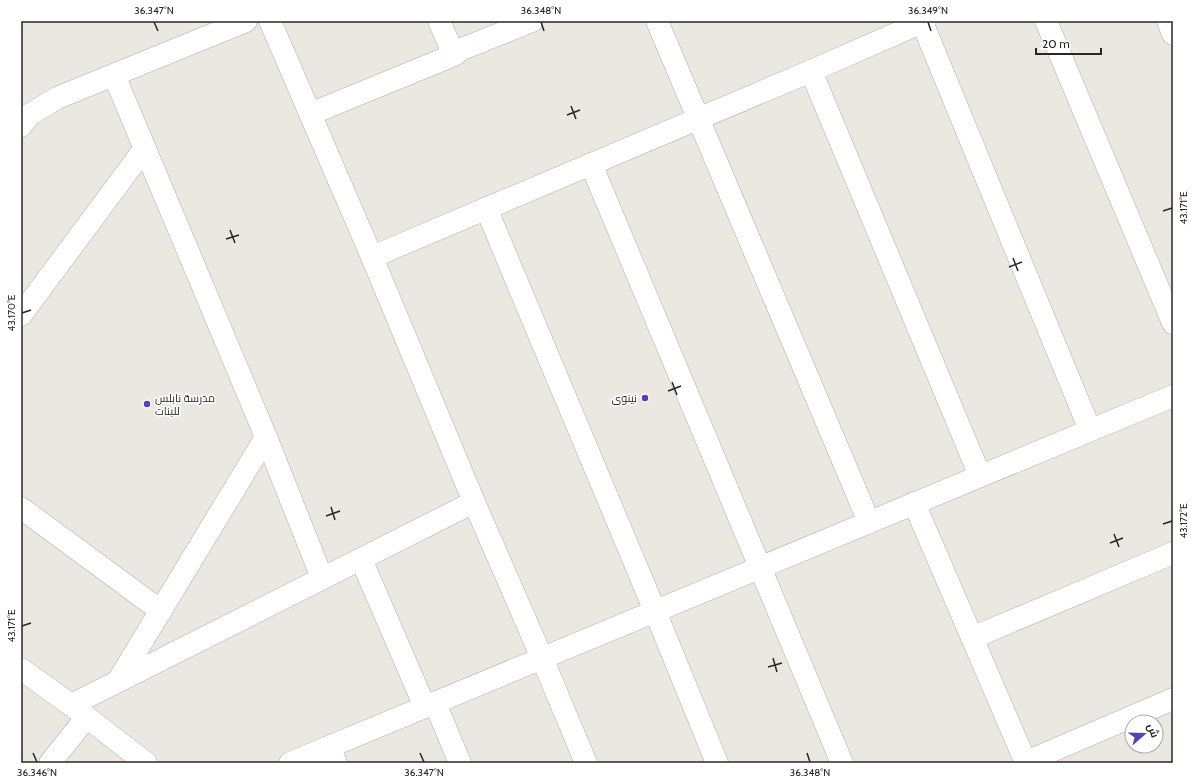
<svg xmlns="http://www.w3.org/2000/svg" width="1194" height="784" font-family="Cabin,Cairo,sans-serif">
  <rect width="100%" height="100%" fill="#ebe7e1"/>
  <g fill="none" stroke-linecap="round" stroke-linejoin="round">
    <defs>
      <g id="minor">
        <path d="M270,21L372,257L474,502L542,658L586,763"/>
        <path d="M439,21L454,55"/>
        <path d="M657,21L869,522"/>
        <path d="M1046,21L1173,323"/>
        <path d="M1168,21L1173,34"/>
        <path d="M922,22L1090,430"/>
        <path d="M811,71L980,476"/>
        <path d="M114,75L266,437L322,578"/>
        <path d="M310,114L454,55L462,49L532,21"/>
        <path d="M21,126L29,115L57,98L246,21"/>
        <path d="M591,164L842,763"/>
        <path d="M486,208L655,611L717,763"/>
        <path d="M372,257L811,71L925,21"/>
        <path d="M21,315L145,148"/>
        <path d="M914,503L1026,763"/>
        <path d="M21,508L161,611"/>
        <path d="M361,559L425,707"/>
        <path d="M972,638L1173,553"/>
        <path d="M118,681L266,437"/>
        <path d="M435,703L460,763"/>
        <path d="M71,705L474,502"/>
        <path d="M329,747L336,763"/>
        <path d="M1026,762L1173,699"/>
        <path d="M50,763L86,718"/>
      </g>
      <g id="tertiary">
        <path d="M21,669L71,705L146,763"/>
        <path d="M290,763L1173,396"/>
      </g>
    </defs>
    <use href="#minor" stroke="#b2aea8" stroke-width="23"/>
    <use href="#tertiary" stroke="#b2aea8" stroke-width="23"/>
    <use href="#minor" stroke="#fff" stroke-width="22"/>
    <use href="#tertiary" stroke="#fff" stroke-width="22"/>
  </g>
  <path fill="none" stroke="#282724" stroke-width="1.5" d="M154,22L158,31M541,22L544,31M928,22L931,31M571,106L576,119M567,115L580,110M1163,211L1172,208M230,230L235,243M226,239L239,235M1013,258L1018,271M1009,267L1022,262M22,313L31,310M672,382L677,395M668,391L681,386M331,507L335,520M326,516L340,511M1163,524L1172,521M1114,534L1119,547M1110,543L1123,538M22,626L31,623M773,658L777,672M768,667L782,663M33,753L37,762M420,753L424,762M807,753L810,762"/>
  <g fill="#5d3eb6" stroke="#fff" stroke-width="1.5">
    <circle cx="645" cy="398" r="4"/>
    <circle cx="147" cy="404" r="4"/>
  </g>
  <g text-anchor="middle" stroke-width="3" stroke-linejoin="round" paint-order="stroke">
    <g font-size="11" fill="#282724" stroke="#fff" text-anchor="start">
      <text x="155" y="402">مدرسة نابلس<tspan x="155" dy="13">للبنات</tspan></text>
      <text x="637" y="402" text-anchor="end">نينوى</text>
    </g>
  </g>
  <rect width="1194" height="784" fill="none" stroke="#ffffff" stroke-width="44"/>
  <g transform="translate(1144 734) rotate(70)"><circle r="19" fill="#ffffff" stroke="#a9a9a7"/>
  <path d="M0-3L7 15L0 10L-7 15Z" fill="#5d3eb6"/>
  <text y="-6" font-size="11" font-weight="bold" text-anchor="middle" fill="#282724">ش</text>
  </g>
  <path d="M1036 48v6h65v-6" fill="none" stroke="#282724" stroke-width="2"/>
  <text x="1042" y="48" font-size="12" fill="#282724" stroke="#ffffff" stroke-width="3" paint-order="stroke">20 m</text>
  <rect x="22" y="22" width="1150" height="740" fill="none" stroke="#282724" stroke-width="1.5"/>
  <g font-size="10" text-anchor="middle" fill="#282724">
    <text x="154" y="14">36.347°N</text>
    <text x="541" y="14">36.348°N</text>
    <text x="928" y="14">36.349°N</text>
    <text transform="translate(1183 208) rotate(-90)" y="4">43.171°E</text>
    <text transform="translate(11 313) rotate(-90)" y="4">43.170°E</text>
    <text transform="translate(1183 521) rotate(-90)" y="4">43.172°E</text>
    <text transform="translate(11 626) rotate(-90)" y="4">43.171°E</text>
    <text x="37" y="776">36.346°N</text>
    <text x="424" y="776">36.347°N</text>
    <text x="810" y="776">36.348°N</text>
  </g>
</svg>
